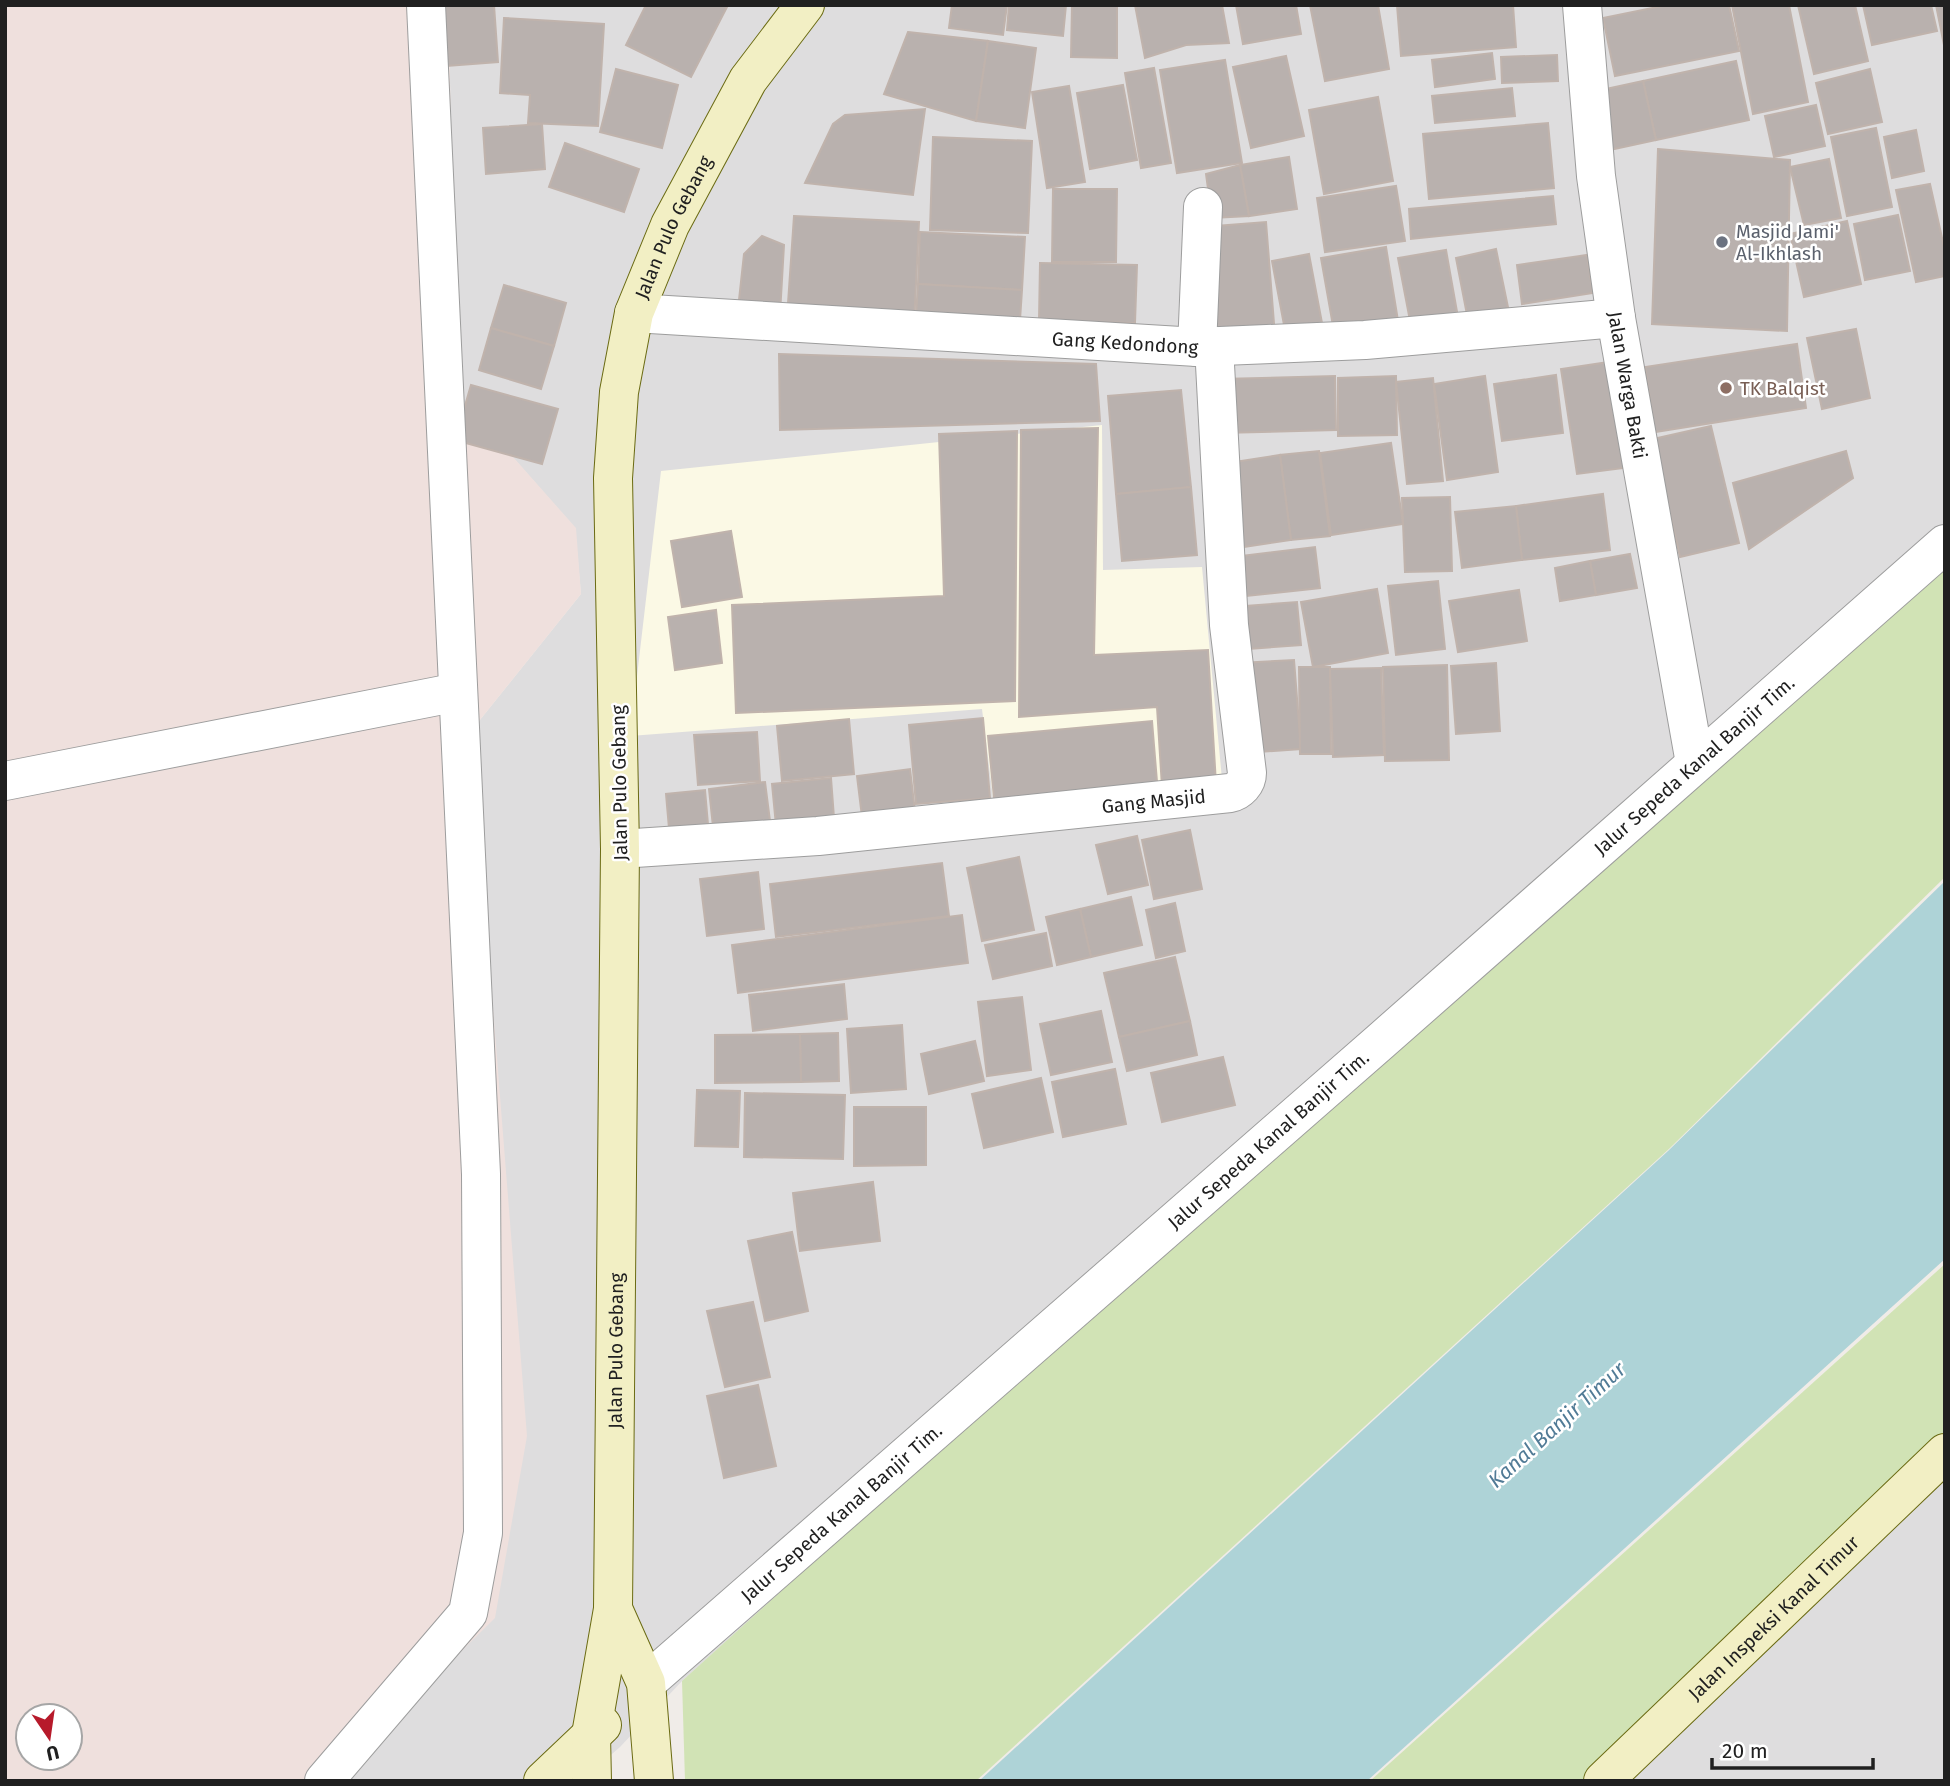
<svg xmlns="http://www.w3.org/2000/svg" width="1950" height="1786" font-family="'Fira Sans',sans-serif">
  <rect width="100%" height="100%" fill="#f0ece8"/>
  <g fill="#deddde">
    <path d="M448,5H1945V544L682,1681L620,1747L581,1781H330L471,731L581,594L575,528L458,395Z"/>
    <path d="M1945,1453V1781H1601Z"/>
  </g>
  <path fill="#fbf9e5" d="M1102,425L1103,570L1202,567L1223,790L995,814L982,709L630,736L661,471Z"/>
  <path fill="#efe0dd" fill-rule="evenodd" d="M5,5H448L458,395L576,528L581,594L471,731L527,1436L495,1618L330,1781H5ZM28,1716H70V1758H28Z"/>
  <g fill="#d1e3b5">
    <path d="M1945,544V877L1670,1148L976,1781H685L682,1681L1695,763Z"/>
    <path d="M1945,1264V1453L1603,1781H1370Z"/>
  </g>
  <path fill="#aed3d7" d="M1945,881V1259L1367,1781H979L1668,1151Z"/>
  <g fill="#b9b1ae" stroke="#c0b3ac" stroke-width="2">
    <path d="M442,5H494L498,62L434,67Z"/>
    <path d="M646,5H728L691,77L626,45Z"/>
    <path d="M952,5H1007L1003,35L949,28Z"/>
    <path d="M1009,5H1066L1063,36L1007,30Z"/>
    <path d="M1072,5H1117V58L1071,57Z"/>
    <path d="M1135,5H1222L1229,43L1186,45L1145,58Z"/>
    <path d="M1236,5H1296L1301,34L1243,44Z"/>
    <path d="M1310,5H1378L1389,69L1325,81Z"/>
    <path d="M1397,5H1513L1516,47L1401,56Z"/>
    <path d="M1667,5H1729L1739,51L1615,76L1603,18Z"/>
    <path d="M1732,5H1789L1808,102L1753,114Z"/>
    <path d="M1798,5H1855L1868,61L1814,74Z"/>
    <path d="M1863,5H1931L1937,31L1872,45Z"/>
    <path d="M1936,5H1945L1944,45Z"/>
    <path d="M504,18L604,24L598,126L528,123L530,95L500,93Z"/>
    <path d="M908,32L988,41L976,121L884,94Z"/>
    <path d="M988,41L1036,48L1025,128L976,121Z"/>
    <path d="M1492,53L1495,79L1435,87L1432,60Z"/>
    <path d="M1557,55L1558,81L1502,83L1501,57Z"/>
    <path d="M1286,56L1304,136L1251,148L1233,67Z"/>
    <path d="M1225,60L1242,163L1177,173L1160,70Z"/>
    <path d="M1736,61L1749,120L1656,140L1643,81Z"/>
    <path d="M1154,68L1171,163L1141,168L1125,73Z"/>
    <path d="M616,69L678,85L662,148L600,132Z"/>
    <path d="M1870,69L1882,122L1828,134L1816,83Z"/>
    <path d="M1643,81L1656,140L1605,151L1592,92Z"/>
    <path d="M1123,85L1137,160L1090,169L1077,93Z"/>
    <path d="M1069,86L1085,182L1047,188L1032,92Z"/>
    <path d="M1512,88L1515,116L1435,123L1432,96Z"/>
    <path d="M1378,97L1393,181L1324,194L1309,110Z"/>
    <path d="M1816,105L1825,146L1774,157L1765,116Z"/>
    <path d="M925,109L913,195L805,183L833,124L845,115Z"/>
    <path d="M1548,123L1554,188L1429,199L1423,134Z"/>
    <path d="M542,124L545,169L486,174L483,128Z"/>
    <path d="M1876,128L1892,207L1847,216L1831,137Z"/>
    <path d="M1916,130L1924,171L1892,178L1884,137Z"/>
    <path d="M933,137L1032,141L1028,233L930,230Z"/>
    <path d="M565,143L639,169L624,212L549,187Z"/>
    <path d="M1658,149L1790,160L1787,331L1652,324Z"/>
    <path d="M1289,157L1297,209L1249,216L1240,165Z"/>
    <path d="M1829,159L1841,218L1804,225L1790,167Z"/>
    <path d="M1240,165L1249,216L1212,218L1206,174Z"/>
    <path d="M1930,184L1945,251V276L1916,282L1896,190Z"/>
    <path d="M1396,186L1405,241L1325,252L1317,198Z"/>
    <path d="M1053,189H1117L1116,262H1052Z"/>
    <path d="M1553,196L1556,224L1411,239L1409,209Z"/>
    <path d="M1898,215L1910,271L1865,280L1854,224Z"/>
    <path d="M794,216L919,222L914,325L787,318Z"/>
    <path d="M1847,221L1861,284L1804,297L1790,234Z"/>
    <path d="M1266,222L1275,336L1212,341L1203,227Z"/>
    <path d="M920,232L1025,237L1022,290L918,284Z"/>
    <path d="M762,236L784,245L780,314L738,309L744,254Z"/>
    <path d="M1386,247L1399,327L1335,337L1321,258Z"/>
    <path d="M1496,249L1510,317L1469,325L1456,258Z"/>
    <path d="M1446,250L1459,323L1412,331L1398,258Z"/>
    <path d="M1309,254L1322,323L1285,330L1272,261Z"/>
    <path d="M1587,255L1593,293L1522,304L1517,265Z"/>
    <path d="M1040,263L1137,265L1135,323L1039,321Z"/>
    <path d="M918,284L1022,290L1019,335L915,330Z"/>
    <path d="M504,285L566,303L554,346L491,328Z"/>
    <path d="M491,328L554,346L541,389L479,370Z"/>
    <path d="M1856,329L1870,398L1822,409L1807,338Z"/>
    <path d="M1797,344L1806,408L1655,432L1645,367Z"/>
    <path d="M779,354L1096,364L1100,421L780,430Z"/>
    <path d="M1609,362L1624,468L1577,474L1561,369Z"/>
    <path d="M1556,375L1563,433L1502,441L1494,384Z"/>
    <path d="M1335,376L1336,430L1221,433V379Z"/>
    <path d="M1396,376L1397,435L1338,436V378Z"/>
    <path d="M1485,376L1498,472L1447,480L1434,384Z"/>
    <path d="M1433,378L1443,481L1407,484L1396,382Z"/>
    <path d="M471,385L558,409L542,464L455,440Z"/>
    <path d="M1181,390L1191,487L1116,494L1108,396Z"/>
    <path d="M1711,426L1739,543L1680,557L1653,439Z"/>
    <path d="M1098,428L1094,655L1208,650L1216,784L1162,787L1157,707L1019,717L1021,430Z"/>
    <path d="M1017,431L1015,701L736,713L732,605L944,596L939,434Z"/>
    <path d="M1391,443L1403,524L1331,535L1320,453Z"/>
    <path d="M1319,451L1330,536L1291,540L1280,455Z"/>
    <path d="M1846,451L1853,478L1749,549L1733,483Z"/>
    <path d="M1280,455L1291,540L1230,549L1221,464Z"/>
    <path d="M1191,487L1197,555L1122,561L1116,494Z"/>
    <path d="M1603,494L1610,550L1522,560L1516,506Z"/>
    <path d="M1450,497L1452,571L1405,572L1402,498Z"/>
    <path d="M1516,506L1522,560L1462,568L1455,512Z"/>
    <path d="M731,531L742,597L682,607L671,541Z"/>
    <path d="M1315,547L1320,588L1237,597L1232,557Z"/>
    <path d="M1630,554L1637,588L1596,595L1590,561Z"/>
    <path d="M1590,561L1596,595L1560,601L1555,568Z"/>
    <path d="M1438,581L1445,649L1396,655L1388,586Z"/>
    <path d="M1377,589L1388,653L1313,667L1301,602Z"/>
    <path d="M1519,590L1527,641L1458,652L1449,601Z"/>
    <path d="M1297,602L1301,645L1235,650L1232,607Z"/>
    <path d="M716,610L722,663L675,670L668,617Z"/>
    <path d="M1294,660L1301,749L1245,753L1239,663Z"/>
    <path d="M1496,663L1500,731L1456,734L1451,666Z"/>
    <path d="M1447,665L1449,760L1385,761L1383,667Z"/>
    <path d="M1299,667H1330L1331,754H1300Z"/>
    <path d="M1381,668L1384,755L1333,757L1330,669Z"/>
    <path d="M983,718L990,798L916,804L909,725Z"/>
    <path d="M849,719L854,774L782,781L777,726Z"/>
    <path d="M1152,721L1158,794L995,808L988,736Z"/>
    <path d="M757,732L760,781L698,785L694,735Z"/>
    <path d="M910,769L915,811L862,817L857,776Z"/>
    <path d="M831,778L835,831L777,836L772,784Z"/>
    <path d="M765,782L771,829L714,836L709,789Z"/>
    <path d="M705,790L709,836L670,840L666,794Z"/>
    <path d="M1190,830L1202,889L1154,899L1142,840Z"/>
    <path d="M1137,836L1148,885L1108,894L1096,845Z"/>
    <path d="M1019,857L1034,930L982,941L967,868Z"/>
    <path d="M942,863L949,916L776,937L770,884Z"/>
    <path d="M758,872L764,929L707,936L700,879Z"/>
    <path d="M1131,897L1142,945L1091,957L1080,909Z"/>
    <path d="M1175,903L1185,951L1156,958L1146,910Z"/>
    <path d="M1080,909L1091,957L1057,965L1046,917Z"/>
    <path d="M962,915L968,963L738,993L732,945Z"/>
    <path d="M1046,933L1052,966L993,979L985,945Z"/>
    <path d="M1175,957L1190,1021L1119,1037L1104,973Z"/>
    <path d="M844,984L847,1019L753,1031L749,995Z"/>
    <path d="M1022,997L1031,1070L987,1076L978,1002Z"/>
    <path d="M1101,1011L1112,1062L1051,1075L1040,1024Z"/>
    <path d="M1190,1021L1197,1055L1127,1071L1119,1037Z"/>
    <path d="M902,1025L906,1089L851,1093L847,1029Z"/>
    <path d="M838,1033L839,1081L801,1082L800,1034Z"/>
    <path d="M800,1034L801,1082L715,1083V1035Z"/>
    <path d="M975,1041L984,1081L929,1094L921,1054Z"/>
    <path d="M1223,1057L1235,1105L1162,1122L1151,1073Z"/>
    <path d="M1115,1069L1126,1124L1063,1137L1052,1082Z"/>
    <path d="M1041,1078L1053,1132L984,1148L972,1094Z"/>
    <path d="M697,1090L740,1091L738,1147L695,1146Z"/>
    <path d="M745,1093L845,1095L843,1159L744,1157Z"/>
    <path d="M854,1107H926V1165L854,1166Z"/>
    <path d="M873,1182L880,1241L800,1251L793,1193Z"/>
    <path d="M792,1232L808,1311L765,1321L748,1241Z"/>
    <path d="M753,1302L770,1377L725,1387L707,1311Z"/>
    <path d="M758,1385L776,1466L724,1478L707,1396Z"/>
  </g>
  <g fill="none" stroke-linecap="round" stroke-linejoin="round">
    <defs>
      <g id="street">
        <path id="s1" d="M1582,5L1596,176L1616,318L1695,763"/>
        <path id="s2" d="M634,313L1197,347L1365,340L1616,318"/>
        <path d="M1197,347L1203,207"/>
        <path d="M5,781L458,692"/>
        <path id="s3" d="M620,849L818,836L1230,793C1239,791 1247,783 1247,773L1229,625L1214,346"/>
        <path id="s4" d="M646,1683L1381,1041L1945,544"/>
        <path d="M324,1781L468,1613L483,1533L481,1174L426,5"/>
      </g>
      <g id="secondary">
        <path d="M613,1609L646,1683L654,1781"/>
        <path d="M543,1781L602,1725"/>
        <path id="s5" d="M592,1781L591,1735L613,1609L620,849L613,478L619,392L634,313L670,225L748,80L805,5"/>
        <path id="s6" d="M1603,1781L1945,1453"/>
      </g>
    </defs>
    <use href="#street" stroke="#9d9d9d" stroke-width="40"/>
    <use href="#secondary" stroke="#6b6b13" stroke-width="40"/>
    <use href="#street" stroke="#fff" stroke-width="38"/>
    <use href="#secondary" stroke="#f2efc4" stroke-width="38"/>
  </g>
  <circle fill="#6b7280" stroke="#fff" stroke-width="2.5" cx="1722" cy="242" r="7"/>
  <circle fill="#8d6e63" stroke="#fff" stroke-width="2.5" cx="1726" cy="388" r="7"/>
  <g text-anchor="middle" stroke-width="5" stroke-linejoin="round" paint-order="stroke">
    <g font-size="19" fill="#202020" stroke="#fff">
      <text dy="7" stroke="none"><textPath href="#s5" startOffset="1566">Jalan Pulo Gebang</textPath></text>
      <text dy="7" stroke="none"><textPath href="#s2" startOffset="492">Gang Kedondong</textPath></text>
      <text dy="7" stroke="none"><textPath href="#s1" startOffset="383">Jalan Warga Bakti</textPath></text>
      <text dy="7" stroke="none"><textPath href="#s4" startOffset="1393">Jalur Sepeda Kanal Banjir Tim.</textPath></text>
      <text transform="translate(619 783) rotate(-91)" y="7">Jalan Pulo Gebang</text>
      <text dy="7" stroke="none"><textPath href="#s3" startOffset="536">Gang Masjid</textPath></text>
      <text dy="7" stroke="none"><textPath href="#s4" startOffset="826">Jalur Sepeda Kanal Banjir Tim.</textPath></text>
      <text dy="7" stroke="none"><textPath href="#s5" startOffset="432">Jalan Pulo Gebang</textPath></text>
      <text dy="7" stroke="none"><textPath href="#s4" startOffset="259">Jalur Sepeda Kanal Banjir Tim.</textPath></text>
      <text dy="7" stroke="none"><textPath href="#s6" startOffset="236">Jalan Inspeksi Kanal Timur</textPath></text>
    </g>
    <g font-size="19" fill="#5b616d" stroke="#fff" text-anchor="start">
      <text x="1736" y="238">Masjid Jami'<tspan x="1736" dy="22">Al-Ikhlash</tspan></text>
    </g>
    <g font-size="19" fill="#785e54" stroke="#fff" text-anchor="start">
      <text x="1740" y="395">TK Balqist</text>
    </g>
    <g font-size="21" font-style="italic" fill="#517b96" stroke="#fff">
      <text transform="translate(1557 1425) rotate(-42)" y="7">Kanal Banjir Timur</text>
    </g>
  </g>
  <rect width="1950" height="1786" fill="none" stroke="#202020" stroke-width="14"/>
  <g transform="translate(49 1737) rotate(167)"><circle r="33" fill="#ffffff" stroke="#a6a6a6" stroke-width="2"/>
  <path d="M0-5L12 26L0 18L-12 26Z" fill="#b71a2b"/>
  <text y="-10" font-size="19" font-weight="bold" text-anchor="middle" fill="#202020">U</text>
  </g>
  <path d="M1712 1758v10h161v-10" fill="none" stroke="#202020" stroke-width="3.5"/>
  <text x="1722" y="1758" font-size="21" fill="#202020" stroke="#ffffff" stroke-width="5" paint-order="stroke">20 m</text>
</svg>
